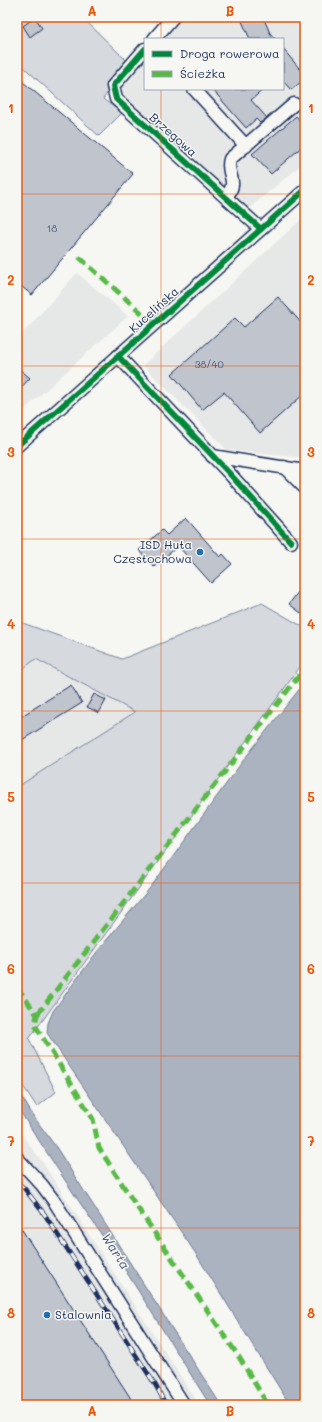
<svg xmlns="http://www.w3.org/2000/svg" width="322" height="1422" font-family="Mali,sans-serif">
  <rect width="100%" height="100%" fill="#f6f6f2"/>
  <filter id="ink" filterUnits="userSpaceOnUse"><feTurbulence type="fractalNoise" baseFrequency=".025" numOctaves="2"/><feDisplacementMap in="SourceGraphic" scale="8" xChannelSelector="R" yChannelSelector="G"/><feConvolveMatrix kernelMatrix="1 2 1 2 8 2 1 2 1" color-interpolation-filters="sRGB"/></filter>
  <g filter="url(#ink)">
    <g fill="#e6e7e7">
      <path d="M180,17H305V162L249,208L124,97L121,86L145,58V89H283V39H161Z"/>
      <path d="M305,216V458L227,450L143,365Z"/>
      <path d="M77,273L128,316L17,416V340Z"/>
      <path d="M36,659L135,712L17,787V673Z"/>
      <path d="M17,1129L41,1160L199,1405H17Z"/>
    </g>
    <g fill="#d6d9dd" stroke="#78849e">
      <path d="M17,17H82L129,63L103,99L122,113L99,136L17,61Z"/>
      <path d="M262,603L305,628V660L29,1039L56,1092L37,1107L17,1077V787L135,712L36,659L17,673V620L20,622L122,659Z"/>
    </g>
    <g fill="#abb2c0" stroke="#717e99">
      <path d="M305,682V1405H290L196,1254L47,1033L48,1023L53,1011L99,949L150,888L245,758Z"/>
      <path d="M17,1089L34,1117L56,1147L221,1405H210L122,1265L74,1194L17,1107Z"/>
    </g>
    <g fill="#c0c4cd" stroke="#1b2f5e">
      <path d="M35,17L42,28L30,37L23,26Z"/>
      <path d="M240,17H263L270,33L275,39H250Z"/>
      <path d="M283,49L305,75V79L291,90L283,81Z"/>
      <path d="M17,77L133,174L32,295L17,283Z"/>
      <path d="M212,89H264L251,100L267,118L260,123L256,119L246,128Z"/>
      <path d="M296,116L305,126V144L271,174L252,154Z"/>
      <path d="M278,297L305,327V393L260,433L224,392L202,410L172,374L235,318L244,327Z"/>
      <path d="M17,367L30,378L17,392Z"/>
      <path d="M186,518L220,557L223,554L232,564L211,583L178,546L154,567L139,550L162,530L167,535Z"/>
      <path d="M305,583V616L289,604Z"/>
      <path d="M71,685L82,703L17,743V719Z"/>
      <path d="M94,694L106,700L99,713L87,707Z"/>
      <path d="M17,1222L135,1405H17Z"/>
    </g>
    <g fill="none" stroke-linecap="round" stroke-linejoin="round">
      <defs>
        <g id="minor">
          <path d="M154,39L173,17"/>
          <path d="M145,49L113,86L116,99L261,229"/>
          <path d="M194,89L246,146"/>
          <path d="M226,197C240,180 225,175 230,159L294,104"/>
          <path d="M118,356L229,473L291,542"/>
          <path d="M17,446L305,190"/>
          <path d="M212,456L305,471"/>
          <path d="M284,467L305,488"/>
          <path d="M17,1158L42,1185L54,1201L184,1405"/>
        </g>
      </defs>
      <use href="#minor" stroke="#1b2f5e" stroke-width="15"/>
      <use href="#minor" stroke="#f6f6f2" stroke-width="12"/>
      <defs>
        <path id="rail" d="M17,1182L24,1188L45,1215L156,1386L166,1405"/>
      </defs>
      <use href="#rail" stroke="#1b2f5e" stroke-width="4.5"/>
      <use href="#rail" stroke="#f6f6f2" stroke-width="3" stroke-dasharray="9" stroke-linecap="butt"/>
      <g stroke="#58b947" stroke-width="5" stroke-dasharray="10 5" stroke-linecap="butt">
        <path d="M79,257L154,324"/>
        <path d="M17,987L37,1015L35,1025L93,1119L99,1148L133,1201L239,1357L268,1405"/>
        <path d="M37,1015L305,668"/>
      </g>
      <defs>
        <g id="cycleway">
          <path d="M145,49L113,86L116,99L261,229"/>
          <path d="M118,356L229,473L291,542"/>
          <path d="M17,446L305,190"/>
        </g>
      </defs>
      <use href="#cycleway" stroke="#f6f6f2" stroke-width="8"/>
      <use href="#cycleway" stroke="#00873e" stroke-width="6"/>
    </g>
  </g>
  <path fill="none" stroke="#e8590c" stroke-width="1" stroke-opacity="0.55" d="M161,17V39M161,89V1405M17,194H305M17,366H305M17,539H305M17,711H305M17,883H305M17,1056H305M17,1228H305"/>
  <g fill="#1f6fb2" stroke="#f6f6f2" stroke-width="1.5">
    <circle cx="200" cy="552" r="4"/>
    <circle cx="47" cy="1315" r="4"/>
  </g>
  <g text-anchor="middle" stroke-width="3" stroke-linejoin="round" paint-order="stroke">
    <g font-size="10" fill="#44547a">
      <text x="52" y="232">18</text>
      <text x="209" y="368">38/40</text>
    </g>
    <g font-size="12" fill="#1b2f5e" stroke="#f6f6f2">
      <text transform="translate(173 135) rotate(42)" y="4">Brzegowa</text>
      <text transform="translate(154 310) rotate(-42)" y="4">Kucelińska</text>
    </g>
    <g font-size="12" fill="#1b2f5e" stroke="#f6f6f2" text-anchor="end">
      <text x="192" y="549">ISD Huta<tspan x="192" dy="14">Częstochowa</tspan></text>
      <text x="55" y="1319" text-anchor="start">Stalownia</text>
    </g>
    <g font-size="13" font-style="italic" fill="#46567b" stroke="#f6f6f2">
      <text transform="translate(116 1251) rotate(57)" y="5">Warta</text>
    </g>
  </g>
  <rect width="322" height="1422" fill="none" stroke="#f6f6f2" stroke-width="44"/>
  <rect x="144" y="38" width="140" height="52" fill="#f6f6f2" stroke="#9ea6b7"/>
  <rect x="152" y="51" width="20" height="6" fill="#00873e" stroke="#9ea6b7"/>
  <text x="180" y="58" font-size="12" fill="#1b2f5e">Droga rowerowa</text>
  <rect x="152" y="71" width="20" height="6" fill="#58b947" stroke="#9ea6b7"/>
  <text x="180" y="78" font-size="12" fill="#1b2f5e">Ścieżka</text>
  <rect x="22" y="22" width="278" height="1378" fill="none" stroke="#e8590c" stroke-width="1.5"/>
  <g font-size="13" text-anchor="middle" font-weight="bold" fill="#e8590c">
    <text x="92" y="16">A</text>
    <text x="230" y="16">B</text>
    <text x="11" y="113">1</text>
    <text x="311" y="113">1</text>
    <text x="11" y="285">2</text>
    <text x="311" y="285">2</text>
    <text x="11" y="457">3</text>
    <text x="311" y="457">3</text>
    <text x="11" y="629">4</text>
    <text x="311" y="629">4</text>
    <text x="11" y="802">5</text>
    <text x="311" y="802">5</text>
    <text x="11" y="974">6</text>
    <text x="311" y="974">6</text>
    <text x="11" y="1146">7</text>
    <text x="311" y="1146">7</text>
    <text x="11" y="1318">8</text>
    <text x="311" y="1318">8</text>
    <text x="92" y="1416">A</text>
    <text x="230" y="1416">B</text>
  </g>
</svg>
